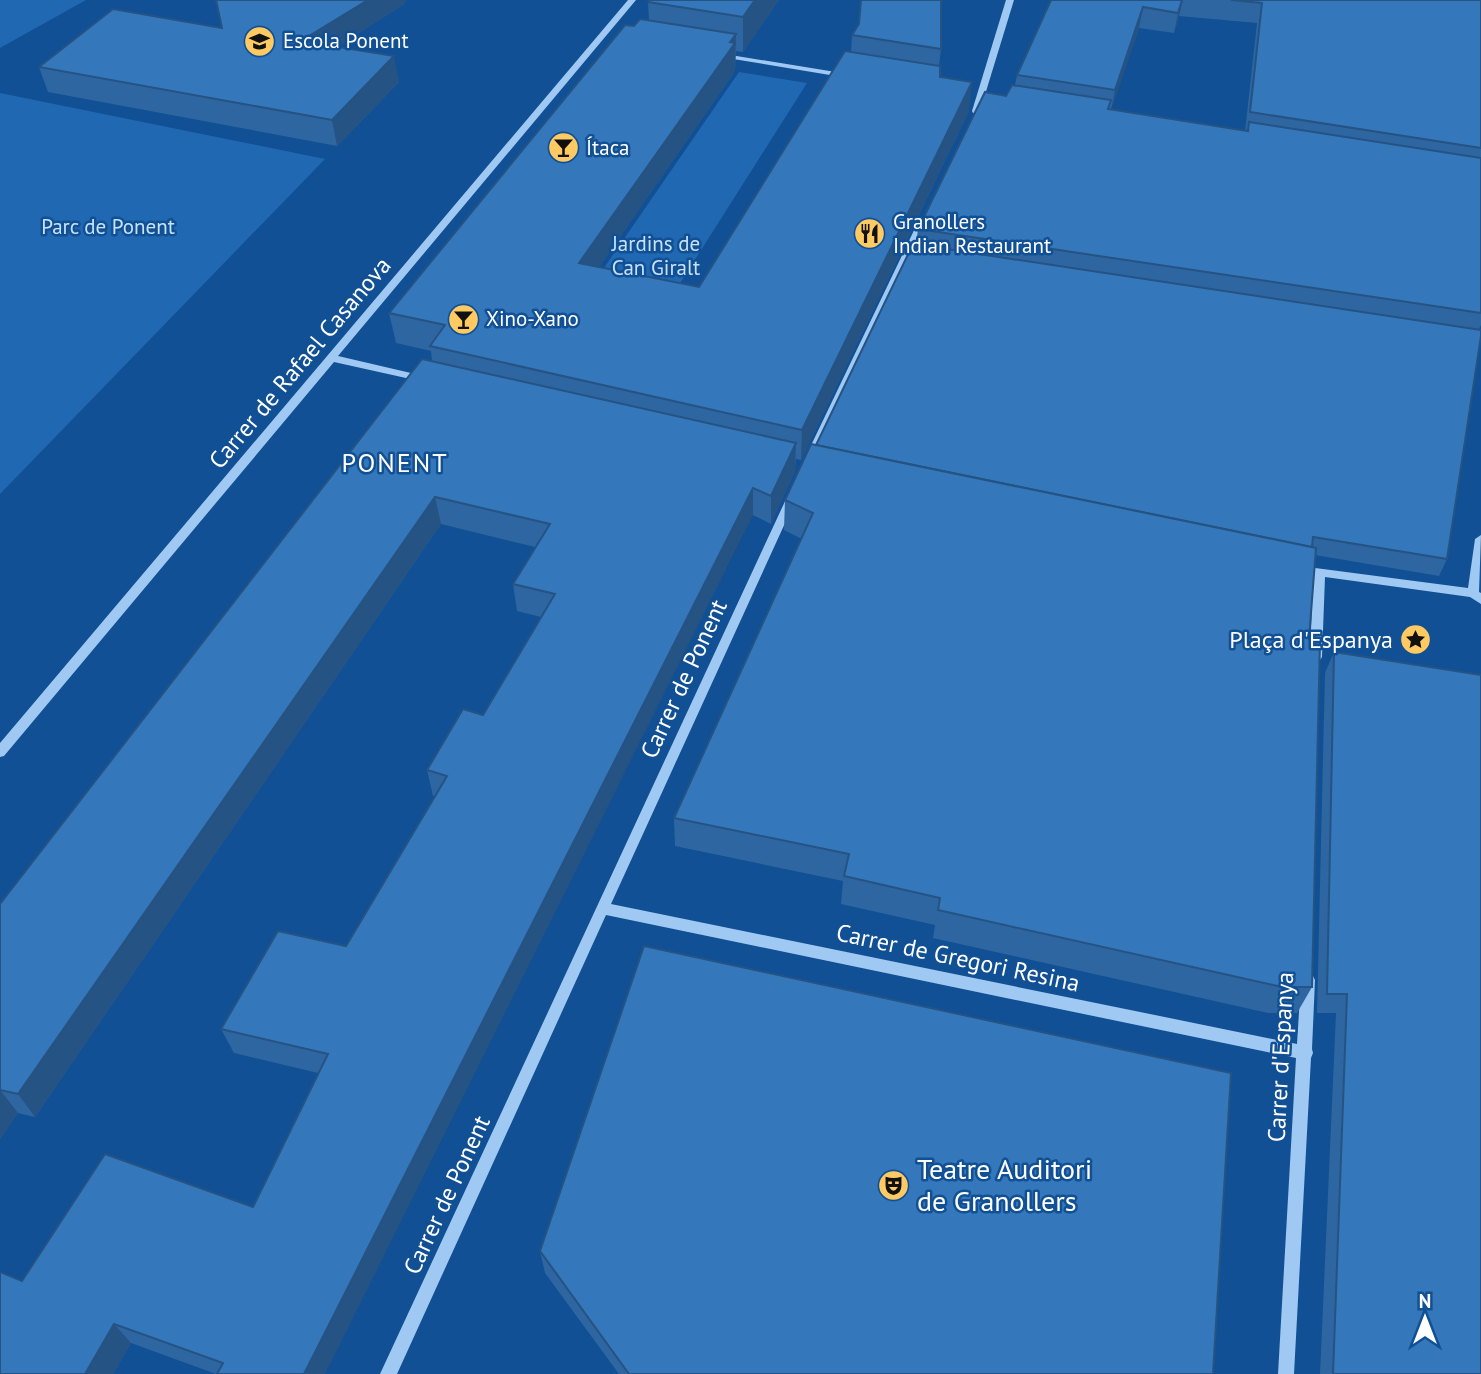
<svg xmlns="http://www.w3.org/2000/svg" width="1481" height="1374" font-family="'PT Sans',sans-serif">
  <rect width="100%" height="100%" fill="#115094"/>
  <g fill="#2068b1">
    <path d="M0,0H86L0,48Z"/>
    <path d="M739,72L807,83L665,307H577Z"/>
    <path d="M0,93L325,159L0,494Z"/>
  </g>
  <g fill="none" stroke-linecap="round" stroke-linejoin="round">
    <g fill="#9fc9f3" fill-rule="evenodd">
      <path d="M628,0H636L338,356L428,377V381L424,382L334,362L4,756L0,757V743Z"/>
      <path d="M1006,0H1014L980,111L973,113L972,111Z"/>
      <path d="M718,53L848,74L852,76L848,78L721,57L717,55Z"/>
      <path d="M923,219L928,222L815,458L810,462L806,460L805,458L918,222Z"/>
      <path d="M792,493L797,497L611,904L1297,1044L1301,980L1303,976L1308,974L1313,976L1315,980L1312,1049L1313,1053L1311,1058L1294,1374H1278L1296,1058L606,915L397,1374H380L787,497Z"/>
      <path d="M1481,535L1479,592L1481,593V604L1470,597L1325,577L1322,657L1320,660H1312L1310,657L1313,576L1296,573L1294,570L1296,567L1300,566L1468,588L1475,539Z"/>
    </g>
  </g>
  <g fill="#2e66a1" fill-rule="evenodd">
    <path d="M650,0H779L743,52L736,51L735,71L599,267L699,287L851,52L852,35L941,49L939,66L940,77L969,111L801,460L796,459L795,471L771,524L753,515L216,1374L131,1343L113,1374H0L22,1281L253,1207L318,1073L234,1053L221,1029L346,946L435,797L433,796L427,770L483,715L541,617L517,611L513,584L535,547L441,524L35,1117L18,1113L0,1139V904L432,361L431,351L396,343L389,313L634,26L649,20L648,2Z"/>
    <path d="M1051,0H1481V325L1479,329L1447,559L1439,576L1315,555L1309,639L1312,987L1297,1013H1268L933,938L935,925L841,904L843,881L675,846L674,818L802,539L784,530L785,500L816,445L916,245L918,229L1006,96L1015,85L1017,75ZM1179,16L1257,23L1245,131L1111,109L1139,28L1174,33Z"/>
    <path d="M404,4L337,47L399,82L337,146L48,92L39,67L222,28Z"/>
    <path d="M1334,652L1481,1374H1320L1336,1013H1317L1325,673Z"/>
    <path d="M540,1251L1213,1374H619L545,1273Z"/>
  </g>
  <g fill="#255383">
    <path d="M368,0H407L404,4L307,66L301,41Z"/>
    <path d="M755,0H779L743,52V17Z"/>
    <path d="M1183,0L1179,16L1174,33L1178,13Z"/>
    <path d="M1143,7L1139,28L1111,111L1115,90Z"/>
    <path d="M736,34L735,71L581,293L579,263Z"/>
    <path d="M394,56L399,82L337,146L332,120Z"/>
    <path d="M972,82L969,111L801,460L802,430Z"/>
    <path d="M796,443L795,471L771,524V496Z"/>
    <path d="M753,488V515L325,1374H304Z"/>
    <path d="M435,497L441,524L35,1117L18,1094Z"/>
    <path d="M0,1090L18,1113L0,1139Z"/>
    <path d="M114,1324L131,1343L113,1374H85Z"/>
  </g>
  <g fill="#3577bb" stroke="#255383" stroke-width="2">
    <path d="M216,0H368L301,41L394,56L332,120L39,67L113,9L222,28Z"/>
    <path d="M650,0H755L743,17L648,2Z"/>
    <path d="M861,0H941V49L852,35L859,24Z"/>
    <path d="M1051,0H1182L1178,13L1143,7L1115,90L1017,75Z"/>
    <path d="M1231,0H1481V148L1250,112L1262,3Z"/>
    <path d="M640,19L736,34L730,42L735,43L579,263L699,287L845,51L940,66V77L972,82L802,430L430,346L445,325L389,313L625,25L634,26Z"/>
    <path d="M1012,85L1111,100L1108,109L1248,131L1249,122L1481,158V313L918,229L985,92L1006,96Z"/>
    <path d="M913,244L1481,330V336L1447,559L1313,537L1312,547L816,445Z"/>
    <path d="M422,359L796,443L771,496L753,488L304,1374H217L223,1363L114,1324L85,1374H0V1272L22,1281L105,1154L253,1207L328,1054L221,1029L278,931L346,946L447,776L427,770L463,709L483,715L555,594L513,584L550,524L435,497L18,1094L0,1090V904Z"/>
    <path d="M811,444L1316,548L1309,639L1320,641L1312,987H1282L938,910L940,898L844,876L849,854L674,818L813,513L785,500Z"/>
    <path d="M1334,652L1481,675V1374H1333L1347,994H1327Z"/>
    <path d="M644,946L1231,1073L1213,1374H629L540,1251Z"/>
  </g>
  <defs>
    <symbol id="school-disc" viewBox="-11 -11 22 22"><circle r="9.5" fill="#ffca61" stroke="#115094"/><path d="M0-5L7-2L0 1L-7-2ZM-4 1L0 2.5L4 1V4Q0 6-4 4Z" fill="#111"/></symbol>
    <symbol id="bar-disc" viewBox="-11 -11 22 22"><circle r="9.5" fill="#ffca61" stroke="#115094"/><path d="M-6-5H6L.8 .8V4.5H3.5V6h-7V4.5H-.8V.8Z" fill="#111"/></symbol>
    <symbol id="restaurant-disc" viewBox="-11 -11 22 22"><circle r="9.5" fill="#ffca61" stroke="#115094"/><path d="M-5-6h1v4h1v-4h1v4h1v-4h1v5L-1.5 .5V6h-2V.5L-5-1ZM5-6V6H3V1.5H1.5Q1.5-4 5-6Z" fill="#111"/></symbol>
    <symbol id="sight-disc" viewBox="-11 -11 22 22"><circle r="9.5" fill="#ffca61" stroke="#115094"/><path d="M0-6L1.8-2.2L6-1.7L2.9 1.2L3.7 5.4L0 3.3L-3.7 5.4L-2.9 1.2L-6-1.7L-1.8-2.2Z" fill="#111"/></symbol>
    <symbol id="theatre-disc" viewBox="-11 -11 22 22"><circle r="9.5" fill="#ffca61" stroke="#115094"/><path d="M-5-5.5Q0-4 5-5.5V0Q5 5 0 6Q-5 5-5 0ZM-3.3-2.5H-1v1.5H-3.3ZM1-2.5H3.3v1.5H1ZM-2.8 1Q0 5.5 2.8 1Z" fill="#111"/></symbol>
  </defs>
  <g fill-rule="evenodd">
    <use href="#school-disc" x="242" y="24" width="35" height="35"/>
    <use href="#bar-disc" x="546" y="130" width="35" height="35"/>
    <use href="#restaurant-disc" x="852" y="216" width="35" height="35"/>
    <use href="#bar-disc" x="446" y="302" width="35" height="35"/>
    <use href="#sight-disc" x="1398" y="622" width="35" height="35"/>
    <use href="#theatre-disc" x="876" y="1168" width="35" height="35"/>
  </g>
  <g text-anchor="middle" stroke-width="5" stroke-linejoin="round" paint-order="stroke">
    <g font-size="21" fill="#fff" stroke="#115094" text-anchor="start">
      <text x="283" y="48">Escola Ponent</text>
      <text x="586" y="155">Ítaca</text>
      <text x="893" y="229">Granollers<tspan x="893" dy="24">Indian Restaurant</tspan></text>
      <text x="486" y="326">Xino-Xano</text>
    </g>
    <g font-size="21" fill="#c7e2fd" stroke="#115094">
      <text x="108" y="234">Parc de Ponent</text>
      <text x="656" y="251">Jardins de<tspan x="656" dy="24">Can Giralt</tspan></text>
    </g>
    <g font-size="24" fill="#fff" stroke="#115094">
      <text transform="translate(300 363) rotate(-50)" y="8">Carrer de Rafael Casanova</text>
      <text transform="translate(684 679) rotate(-65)" y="8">Carrer de Ponent</text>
      <text transform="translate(958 958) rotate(12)" y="8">Carrer de Gregori Resina</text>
      <text transform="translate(1281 1057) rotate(-87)" y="8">Carrer d'Espanya</text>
      <text transform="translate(447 1195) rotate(-65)" y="8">Carrer de Ponent</text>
    </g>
    <g font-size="24" fill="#fff" stroke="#115094" text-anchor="end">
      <text x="1393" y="648">Plaça d'Espanya</text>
    </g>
    <g font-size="26" letter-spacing="2" fill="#fff" stroke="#115094">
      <text x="395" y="472">PONENT</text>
    </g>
    <g font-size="28" fill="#fff" stroke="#115094" text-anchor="start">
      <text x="917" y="1179">Teatre Auditori<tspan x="917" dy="32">de Granollers</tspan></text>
    </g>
  </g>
  <g transform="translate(1425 1318)" stroke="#115094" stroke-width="5" paint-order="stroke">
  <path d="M0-5L12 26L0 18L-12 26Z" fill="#ffffff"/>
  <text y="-10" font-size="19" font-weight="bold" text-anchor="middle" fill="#ffffff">N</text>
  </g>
</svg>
